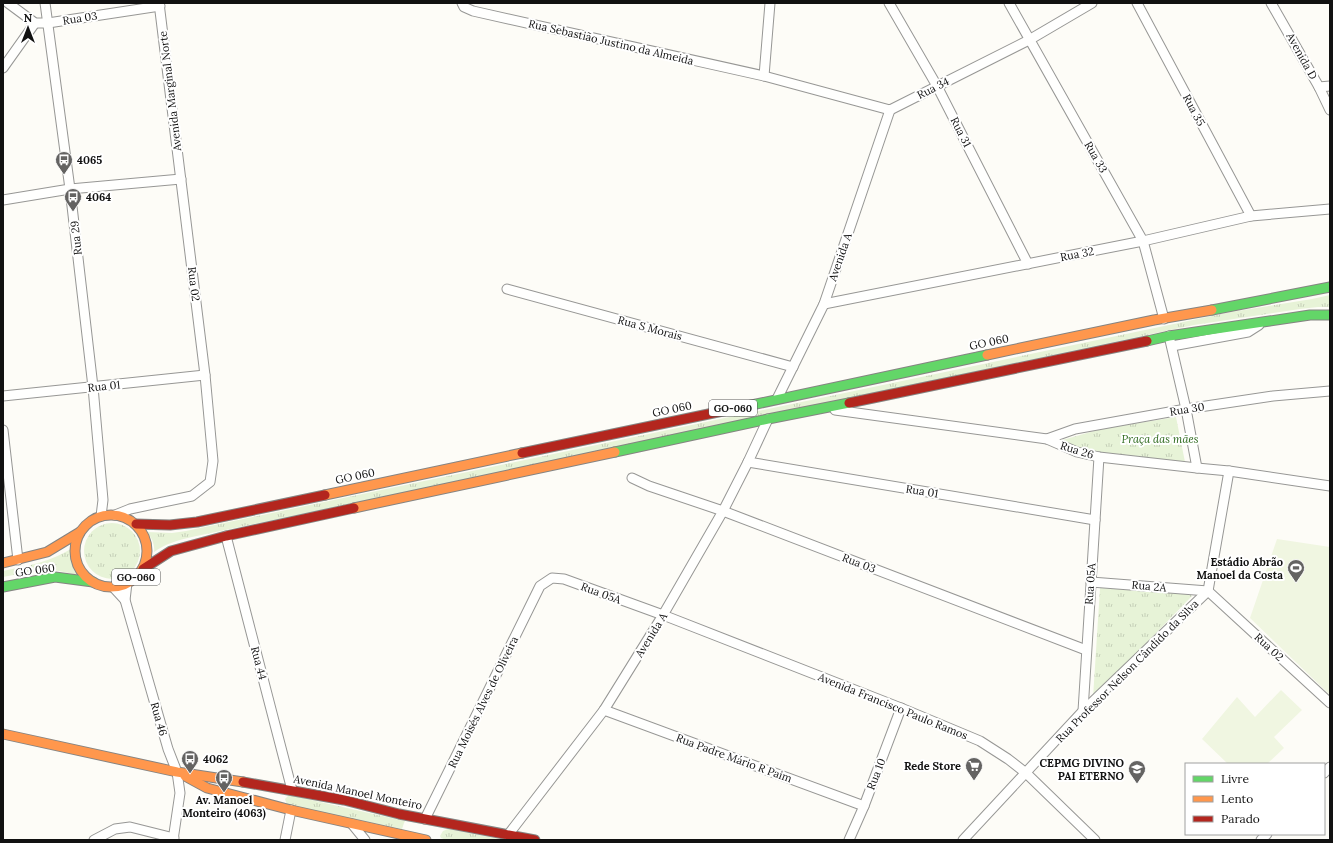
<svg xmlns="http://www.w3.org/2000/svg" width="1333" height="843" font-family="Lora,serif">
  <defs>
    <pattern id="park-tufts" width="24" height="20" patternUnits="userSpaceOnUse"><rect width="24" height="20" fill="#e7f3d7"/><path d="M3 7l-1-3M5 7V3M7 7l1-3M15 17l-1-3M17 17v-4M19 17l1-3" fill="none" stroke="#c5cfb8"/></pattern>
  </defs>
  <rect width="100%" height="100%" fill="#fdfcf7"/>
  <g fill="url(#park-tufts)">
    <path d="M1330,295V307H1318L1300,309L1194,325L192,537C178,540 165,544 154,552C155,545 152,538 147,532L172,533L186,531L1231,312L1312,299Z"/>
    <path d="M1176,417L1185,462L1095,452L1059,441L1101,429Z"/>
    <circle cx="112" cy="551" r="28"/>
    <path d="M74,547C72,558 76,567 83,576L54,570L24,573L3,577V571C28,566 53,561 74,547Z"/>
    <path d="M1100,588L1188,592L1192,596L1093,698Z"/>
    <path d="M289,795L405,821L404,823L402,829L287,805L285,799Z"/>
    <path d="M448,829L505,840H446L441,838L440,836L443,831Z"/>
  </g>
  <g fill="#f0f6e1">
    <path d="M1277,539L1330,547V695L1250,618Z"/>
    <path d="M1281,690L1302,710L1274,737L1284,748L1267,764H1228L1202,739L1237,697L1255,717Z"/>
  </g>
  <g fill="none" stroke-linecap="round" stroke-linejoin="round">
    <defs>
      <g id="street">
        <path d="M8,3L35,23H48L160,6"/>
        <path d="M45,3L70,189L93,387L103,500L101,516"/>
        <path d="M462,3L464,7L473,11L764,76L890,110L1029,40L1092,3"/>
        <path d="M889,3L937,86L1028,264"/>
        <path d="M1009,3L1143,241L1164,319"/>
        <path d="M1137,3L1251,216"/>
        <path d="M1271,3L1319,87L1330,110"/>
        <path d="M3,68L35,23"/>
        <path d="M764,76L770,3"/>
        <path d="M1319,87L1330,86"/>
        <path d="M3,200L70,189L181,179"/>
        <path d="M507,289L793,367"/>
        <path d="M824,304L1143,241L1251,216L1330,209"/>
        <path d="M1169,336L1186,409L1197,468"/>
        <path d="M1172,346L1248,332L1259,325"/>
        <path d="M3,396L205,375"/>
        <path d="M777,399L824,304L890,110"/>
        <path d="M835,410L1047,439L1077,452L1099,457L1197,468L1229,471L1330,486"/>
        <path d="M3,430L18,560"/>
        <path d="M1047,439L1075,429L1186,409L1273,396L1330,391"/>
        <path d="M748,462L1095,520"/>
        <path d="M632,478L649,486L723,511L1086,650"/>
        <path d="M115,515L130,509L192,496L210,482L213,461L205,375L159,3"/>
        <path d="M226,536L292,790"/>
        <path d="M1091,582L1208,591"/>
        <path d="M127,583L125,600L168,749L177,772L180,793L173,840"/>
        <path d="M113,587L125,600"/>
        <path d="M1208,591L1330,703"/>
        <path d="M604,710L864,806"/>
        <path d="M1083,711L1099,457"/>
        <path d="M1324,773L1330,767"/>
        <path d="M425,819L540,586L552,578L564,579L663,615L901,708L980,741L1008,759L1026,773L1095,840"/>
        <path d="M352,824L365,840"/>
        <path d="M508,835L604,710L663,615L723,511L748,462L768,419"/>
        <path d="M94,840L115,829L130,827L174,838"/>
        <path d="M285,840L291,810"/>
        <path d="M849,840L864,806L901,708"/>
        <path d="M963,840L1083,711L1208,591L1229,471"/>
        <path d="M1261,840L1267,834"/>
      </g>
      <g id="fast">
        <path d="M1212,310L1330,287"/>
        <path d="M1147,341L1169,336L1310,315H1330"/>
        <path d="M742,407L987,355"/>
        <path d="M615,452L768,419L849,403"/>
        <path d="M3,587L55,577L93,582"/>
      </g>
      <g id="slow">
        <path d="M987,355L1154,320L1212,310"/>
        <path d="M325,495L522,453"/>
        <path d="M354,508L615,452"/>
        <circle cx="111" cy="551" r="36"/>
        <path d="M3,563L47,552L80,532"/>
        <path d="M3,734L177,772L243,782"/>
        <path d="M185,776L207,788L291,810L426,840"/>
      </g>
      <g id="jam">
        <path d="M849,403L1147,341"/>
        <path d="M522,453L742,407"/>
        <path d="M136,524L170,525L197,522L325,495"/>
        <path d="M143,569L171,551L226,536L354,508"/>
        <path d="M243,782L344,800L399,814L535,840"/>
      </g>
    </defs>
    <use href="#street" stroke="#979795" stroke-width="11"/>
    <use href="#fast" stroke="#858482" stroke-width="11"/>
    <use href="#slow" stroke="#858482" stroke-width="11"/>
    <use href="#jam" stroke="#858482" stroke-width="11"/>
    <use href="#street" stroke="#fffffe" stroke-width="9"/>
    <use href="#fast" stroke="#63d668" stroke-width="9"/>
    <use href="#slow" stroke="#ff974d" stroke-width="9"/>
    <use href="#jam" stroke="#b3261e" stroke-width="9"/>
  </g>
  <defs>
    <symbol id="bus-pin" viewBox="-11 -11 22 30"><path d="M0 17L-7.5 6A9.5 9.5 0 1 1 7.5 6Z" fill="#646362" stroke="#fff"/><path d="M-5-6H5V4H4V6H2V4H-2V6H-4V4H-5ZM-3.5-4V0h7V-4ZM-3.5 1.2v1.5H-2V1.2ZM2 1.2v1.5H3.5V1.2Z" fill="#fff"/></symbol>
    <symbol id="stadium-pin" viewBox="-11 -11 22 30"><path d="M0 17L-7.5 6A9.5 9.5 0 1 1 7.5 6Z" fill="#646362" stroke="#fff"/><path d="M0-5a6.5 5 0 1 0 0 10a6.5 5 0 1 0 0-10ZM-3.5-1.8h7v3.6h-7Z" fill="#fff"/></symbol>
    <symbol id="supermarket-pin" viewBox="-11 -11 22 30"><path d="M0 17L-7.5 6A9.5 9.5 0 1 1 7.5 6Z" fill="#646362" stroke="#fff"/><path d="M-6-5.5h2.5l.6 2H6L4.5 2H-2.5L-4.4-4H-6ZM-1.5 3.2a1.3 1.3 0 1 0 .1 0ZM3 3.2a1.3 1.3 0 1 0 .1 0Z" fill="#fff"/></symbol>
    <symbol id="school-pin" viewBox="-11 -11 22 30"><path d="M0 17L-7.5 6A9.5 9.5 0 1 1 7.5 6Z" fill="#646362" stroke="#fff"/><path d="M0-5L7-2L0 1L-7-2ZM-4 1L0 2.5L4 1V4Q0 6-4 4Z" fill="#fff"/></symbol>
  </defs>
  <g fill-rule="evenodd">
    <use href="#bus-pin" x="54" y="150" width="20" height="27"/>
    <use href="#bus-pin" x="63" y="187" width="20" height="27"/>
    <use href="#stadium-pin" x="1286" y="558" width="20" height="27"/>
    <use href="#bus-pin" x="180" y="749" width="20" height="27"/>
    <use href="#supermarket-pin" x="964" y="756" width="20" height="27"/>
    <use href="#school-pin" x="1127" y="759" width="20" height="27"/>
    <use href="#bus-pin" x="214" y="768" width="20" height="27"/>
  </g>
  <g text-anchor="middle" stroke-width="4" stroke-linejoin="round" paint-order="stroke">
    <g fill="#fff" stroke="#585858" stroke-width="1">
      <rect x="709" y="400" width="48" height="16" rx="3"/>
      <rect x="112" y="569" width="48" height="16" rx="3"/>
    </g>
    <g font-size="10" font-weight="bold" fill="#111">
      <text x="733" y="412">GO-060</text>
      <text x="136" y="581">GO-060</text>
    </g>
    <g font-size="11" fill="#111" stroke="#fff">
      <text transform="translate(80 18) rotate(-9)" y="4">Rua 03</text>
      <text transform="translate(611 42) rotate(13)" y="4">Rua Sebastião Justino da Almeida</text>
      <text transform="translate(1302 56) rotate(61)" y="4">Avenida D</text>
      <text transform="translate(933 88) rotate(-27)" y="4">Rua 34</text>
      <text transform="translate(170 91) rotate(-97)" y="4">Avenida Marginal Norte</text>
      <text transform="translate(1194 110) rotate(62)" y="4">Rua 35</text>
      <text transform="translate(961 132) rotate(63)" y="4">Rua 31</text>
      <text transform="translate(1096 157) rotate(60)" y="4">Rua 33</text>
      <text transform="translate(76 238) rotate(-96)" y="4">Rua 29</text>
      <text transform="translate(1077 254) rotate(-11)" y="4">Rua 32</text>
      <text transform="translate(840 257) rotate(-71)" y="4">Avenida A</text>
      <text transform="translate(194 284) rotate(83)" y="4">Rua 02</text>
      <text transform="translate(650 328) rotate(15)" y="4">Rua S Morais</text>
      <text transform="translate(989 342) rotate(-12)" y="4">GO 060</text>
      <text transform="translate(104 386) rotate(-6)" y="4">Rua 01</text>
      <text transform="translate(672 409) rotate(-12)" y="4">GO 060</text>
      <text transform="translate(1187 409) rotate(-9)" y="4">Rua 30</text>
      <text transform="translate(1077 450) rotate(17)" y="4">Rua 26</text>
      <text transform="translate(355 476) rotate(-12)" y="4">GO 060</text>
      <text transform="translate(922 491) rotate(9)" y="4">Rua 01</text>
      <text transform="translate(859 563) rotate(21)" y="4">Rua 03</text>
      <text transform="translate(35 570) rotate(-8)" y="4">GO 060</text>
      <text transform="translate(1090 584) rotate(-86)" y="4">Rua 05A</text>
      <text transform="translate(1149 586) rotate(5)" y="4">Rua 2A</text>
      <text transform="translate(601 593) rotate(20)" y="4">Rua 05A</text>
      <text transform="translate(651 635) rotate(-58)" y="4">Avenida A</text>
      <text transform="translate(1269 647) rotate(43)" y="4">Rua 02</text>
      <text transform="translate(259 663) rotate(75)" y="4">Rua 44</text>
      <text transform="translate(1127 671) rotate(-45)" y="4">Rua Professor Nelson Cândido da Silva</text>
      <text transform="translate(483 702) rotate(-64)" y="4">Rua Moisés Alves de Oliveira</text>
      <text transform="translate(893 706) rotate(22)" y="4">Avenida Francisco Paulo Ramos</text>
      <text transform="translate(159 719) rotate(74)" y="4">Rua 46</text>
      <text transform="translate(734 758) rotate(20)" y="4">Rua Padre Mário R Paim</text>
      <text transform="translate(876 774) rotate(-69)" y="4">Rua 10</text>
      <text transform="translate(358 792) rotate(12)" y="4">Avenida Manoel Monteiro</text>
    </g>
    <g font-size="11" font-weight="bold" fill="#111" stroke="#fff" text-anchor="start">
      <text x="77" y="164">4065</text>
      <text x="86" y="201">4064</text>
      <text x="1283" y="566" text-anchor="end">Estádio Abrão<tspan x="1283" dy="13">Manoel da Costa</tspan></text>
      <text x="203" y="763">4062</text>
      <text x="1124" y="767" text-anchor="end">CEPMG DIVINO<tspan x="1124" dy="13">PAI ETERNO</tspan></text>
      <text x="961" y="770" text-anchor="end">Rede Store</text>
      <text x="224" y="804" text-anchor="middle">Av. Manoel<tspan x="224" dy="13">Monteiro (4063)</tspan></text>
    </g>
    <g font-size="11" font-style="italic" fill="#2f6b1f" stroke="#fff">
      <text x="1160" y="443">Praça das mães</text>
    </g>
  </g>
  <rect width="1333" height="843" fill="none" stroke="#111111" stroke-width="8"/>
  <rect x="1185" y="763" width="140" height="72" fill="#ffffff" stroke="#a0a0a0"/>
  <rect x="1193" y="776" width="20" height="6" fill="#63d668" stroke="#a0a0a0"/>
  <text x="1221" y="783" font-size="12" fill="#111111">Livre</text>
  <rect x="1193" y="796" width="20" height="6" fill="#ff974d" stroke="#a0a0a0"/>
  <text x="1221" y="803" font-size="12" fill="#111111">Lento</text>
  <rect x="1193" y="816" width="20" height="6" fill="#b3261e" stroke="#a0a0a0"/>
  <text x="1221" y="823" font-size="12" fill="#111111">Parado</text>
  <g transform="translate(28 28)" stroke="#ffffff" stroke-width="3" paint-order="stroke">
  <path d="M0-3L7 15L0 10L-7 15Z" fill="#111111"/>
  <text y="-6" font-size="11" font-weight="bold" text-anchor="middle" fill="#111111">N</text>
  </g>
</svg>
